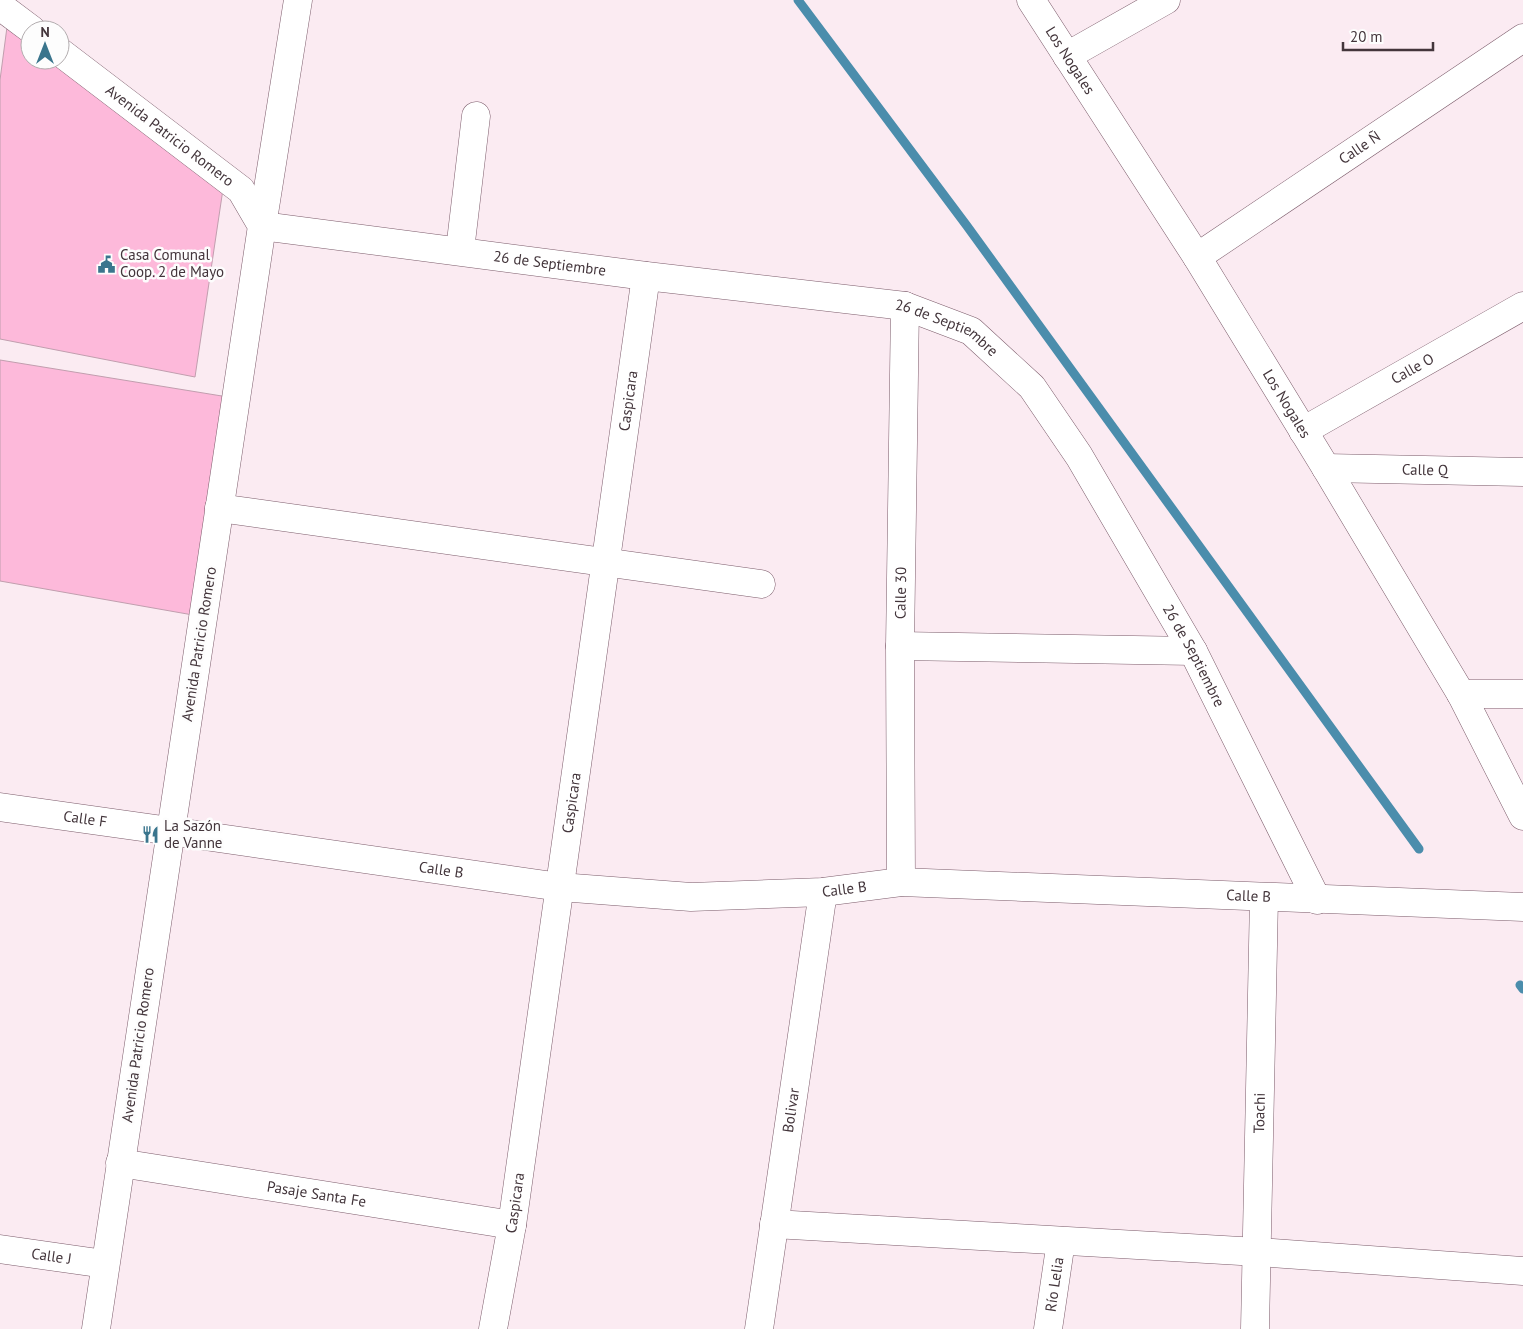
<svg xmlns="http://www.w3.org/2000/svg" width="1523" height="1329" font-family="'PT Sans',sans-serif">
  <rect width="100%" height="100%" fill="#fbebf2"/>
  <g fill="none" stroke-linecap="round" stroke-linejoin="round">
    <g stroke="#4b8dac" stroke-width="9">
      <path d="M798,0L967,226L1419,849"/>
      <path d="M1520,985L1523,989"/>
    </g>
  </g>
  <g fill="#fdb9da" stroke="#c19eae">
    <path d="M7,27L30,43V60H55L223,189L195,377L0,339V80Z"/>
    <path d="M0,360L228,397L193,615L0,581Z"/>
  </g>
  <g fill="none" stroke-linecap="round" stroke-linejoin="round">
    <defs>
      <g id="street">
        <path id="s1" d="M298,0L262,226L646,276L905,306L971,331L1032,387L1079,456L1193,651L1317,900"/>
        <path id="s2" d="M1031,0L1197,257L1326,468L1461,694L1523,816"/>
        <path d="M1067,56L1166,0"/>
        <path d="M460,250L476,116"/>
        <path id="s3" d="M1197,257L1523,38"/>
        <path id="s4" d="M1303,431L1523,306"/>
        <path id="s5" d="M1326,468L1523,472"/>
        <path d="M219,508L761,584"/>
        <path d="M900,646L1193,651"/>
        <path d="M1461,694H1523"/>
        <path id="s6" d="M0,807L170,831"/>
        <path id="s7" d="M901,882L900,646L905,306"/>
        <path id="s8" d="M120,1163L512,1225"/>
        <path d="M774,1224L1258,1252L1523,1271"/>
        <path id="s9" d="M0,1249L105,1264"/>
        <path id="s10" d="M493,1329L512,1225L646,276"/>
        <path id="s11" d="M759,1329L823,892"/>
        <path id="s12" d="M1048,1329L1061,1241"/>
        <path id="s13" d="M1255,1329L1264,898"/>
      </g>
      <g id="secondary">
        <path d="M0,6L32,30"/>
        <path id="s14" d="M60,52L241,190L262,226L96,1329"/>
        <path id="s15" d="M170,831L560,887L691,897L823,892L901,882L1523,907"/>
      </g>
    </defs>
    <use href="#street" stroke="#7c5c6b" stroke-width="29"/>
    <use href="#secondary" stroke="#7c5c6b" stroke-width="29"/>
    <use href="#street" stroke="#fff" stroke-width="28"/>
    <use href="#secondary" stroke="#fff" stroke-width="28"/>
  </g>
  <defs>
    <symbol id="civic-bare" viewBox="-9 -9 18 18"><path d="M-.6-6.5H3V-4.5H.6V-3L4-1V1h2V6H-6V1h2V-1L-.6-3ZM-1.2 2.5V6h2.4V2.5Z" fill="#3a758d" stroke="#fdfdfd" stroke-width="2.5" paint-order="stroke"/></symbol>
    <symbol id="restaurant-bare" viewBox="-9 -9 18 18"><path d="M-5-6h1v4h1v-4h1v4h1v-4h1v5L-1.5 .5V6h-2V.5L-5-1ZM5-6V6H3V1.5H1.5Q1.5-4 5-6Z" fill="#3a758d" stroke="#fdfdfd" stroke-width="2.5" paint-order="stroke"/></symbol>
  </defs>
  <g fill-rule="evenodd">
    <use href="#civic-bare" x="94" y="252" width="25" height="25"/>
    <use href="#restaurant-bare" x="138" y="822" width="25" height="25"/>
  </g>
  <g text-anchor="middle" stroke-width="5" stroke-linejoin="round" paint-order="stroke">
    <g font-size="15" fill="#43353b" stroke="#fdfdfd">
      <text dy="5" stroke="none"><textPath href="#s2" startOffset="72">Los Nogales</textPath></text>
      <text dy="5" stroke="none"><textPath href="#s14" startOffset="138">Avenida Patricio Romero</textPath></text>
      <text dy="5" stroke="none"><textPath href="#s3" startOffset="196">Calle Ñ</textPath></text>
      <text dy="5" stroke="none"><textPath href="#s1" startOffset="519">26 de Septiembre</textPath></text>
      <text dy="5" stroke="none"><textPath href="#s1" startOffset="924">26 de Septiembre</textPath></text>
      <text dy="5" stroke="none"><textPath href="#s4" startOffset="126">Calle O</textPath></text>
      <text dy="5" stroke="none"><textPath href="#s10" startOffset="938">Caspicara</textPath></text>
      <text dy="5" stroke="none"><textPath href="#s2" startOffset="478">Los Nogales</textPath></text>
      <text dy="5" stroke="none"><textPath href="#s5" startOffset="99">Calle Q</textPath></text>
      <text dy="5" stroke="none"><textPath href="#s7" startOffset="289">Calle 30</textPath></text>
      <text transform="translate(199 644) rotate(-81)" y="5">Avenida Patricio Romero</text>
      <text dy="5" stroke="none"><textPath href="#s1" startOffset="1344">26 de Septiembre</textPath></text>
      <text dy="5" stroke="none"><textPath href="#s10" startOffset="532">Caspicara</textPath></text>
      <text dy="5" stroke="none"><textPath href="#s6" startOffset="86">Calle F</textPath></text>
      <text dy="5" stroke="none"><textPath href="#s15" startOffset="274">Calle B</textPath></text>
      <text dy="5" stroke="none"><textPath href="#s15" startOffset="679">Calle B</textPath></text>
      <text dy="5" stroke="none"><textPath href="#s15" startOffset="1084">Calle B</textPath></text>
      <text transform="translate(138 1045) rotate(-82)" y="5">Avenida Patricio Romero</text>
      <text dy="5" stroke="none"><textPath href="#s11" startOffset="221">Bolivar</textPath></text>
      <text dy="5" stroke="none"><textPath href="#s13" startOffset="216">Toachi</textPath></text>
      <text dy="5" stroke="none"><textPath href="#s8" startOffset="199">Pasaje Santa Fe</textPath></text>
      <text dy="5" stroke="none"><textPath href="#s10" startOffset="128">Caspicara</textPath></text>
      <text dy="5" stroke="none"><textPath href="#s9" startOffset="52">Calle J</textPath></text>
      <text dy="5" stroke="none"><textPath href="#s12" startOffset="45">Río Lelia</textPath></text>
    </g>
    <g font-size="15" fill="#43353b" stroke="#fdfdfd" text-anchor="start">
      <text x="120" y="260">Casa Comunal<tspan x="120" dy="17">Coop. 2 de Mayo</tspan></text>
      <text x="164" y="831">La Sazón<tspan x="164" dy="17">de Vanne</tspan></text>
    </g>
  </g>
  <g transform="translate(45 45)"><circle r="24" fill="#fdfdfd" stroke="#b3adaf"/>
  <path d="M0-4L9 19L0 12L-9 19Z" fill="#3a758d"/>
  <text y="-8" font-size="14" font-weight="bold" text-anchor="middle" fill="#43353b">N</text>
  </g>
  <path d="M1343 42v8h90v-8" fill="none" stroke="#43353b" stroke-width="2.5"/>
  <text x="1350" y="42" font-size="15" fill="#43353b" stroke="#fdfdfd" stroke-width="4" paint-order="stroke">20 m</text>
</svg>
